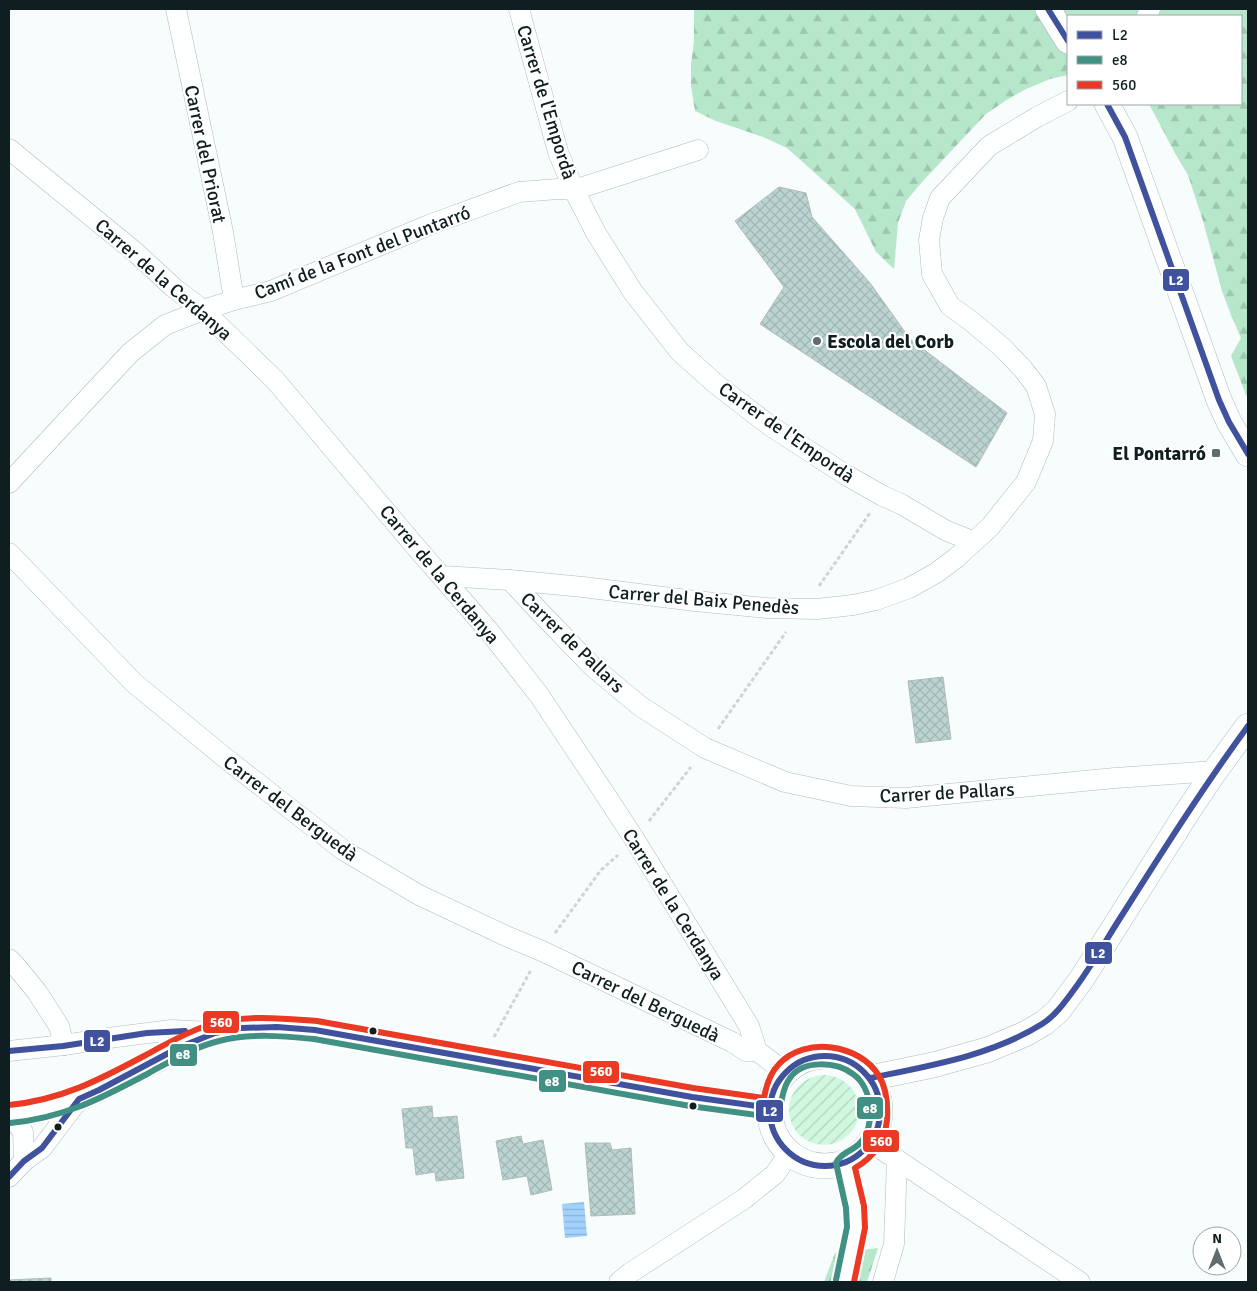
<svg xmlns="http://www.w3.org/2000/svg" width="1257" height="1291" font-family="Signika,sans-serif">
  <defs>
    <pattern id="forest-firs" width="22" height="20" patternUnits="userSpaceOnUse" patternTransform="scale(1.25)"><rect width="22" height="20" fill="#b7e7cb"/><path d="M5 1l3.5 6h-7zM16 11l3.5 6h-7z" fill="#9cc6ae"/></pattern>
    <pattern id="garden-furrows" width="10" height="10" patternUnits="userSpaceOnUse" patternTransform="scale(1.25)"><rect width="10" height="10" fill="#cff8df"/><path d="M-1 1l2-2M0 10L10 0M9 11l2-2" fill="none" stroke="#b1d4bf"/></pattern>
    <pattern id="water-rules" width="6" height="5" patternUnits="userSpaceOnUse" patternTransform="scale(1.25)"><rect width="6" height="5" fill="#a2d1fd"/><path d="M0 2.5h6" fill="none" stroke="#8ab3d9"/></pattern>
    <pattern id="building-cross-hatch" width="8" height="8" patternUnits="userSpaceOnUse" patternTransform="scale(1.25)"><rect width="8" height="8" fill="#bcd4d1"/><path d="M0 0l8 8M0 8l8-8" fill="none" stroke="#a0b6b3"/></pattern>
  </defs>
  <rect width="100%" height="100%" fill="#f7fcfc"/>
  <g fill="url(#forest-firs)">
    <path d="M694,9H1248V400L1231,356L1241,338L1231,315L1222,291L1203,221L1188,175L1176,155L1149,104H1241V16H1068V75L1050,79L1026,89L1005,101L986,114L922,182L906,201L898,223L894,269L876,252L855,209L787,148L763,137L716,121L695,111L691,86V64L694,41Z"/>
    <path d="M878,1248L867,1282H824L835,1253Z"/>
  </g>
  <circle fill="url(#garden-furrows)" cx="824" cy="1110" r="35"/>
  <path fill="url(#water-rules)" d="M584,1202L587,1236L565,1238L562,1204Z"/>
  <g fill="url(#building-cross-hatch)" stroke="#b1bbb9">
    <path d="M779,187L806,193L812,217L870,283L910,339L1007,413L976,467L760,324L784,287L735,221Z"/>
    <path d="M943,677L951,739L916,743L908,681Z"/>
    <path d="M432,1106L433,1118L457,1116L464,1178L436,1181L435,1172L416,1175L413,1148H406L402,1109Z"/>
    <path d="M521,1136L523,1144L543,1140L552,1190L531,1195L527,1176L503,1180L496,1141Z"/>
    <path d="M585,1143H610L612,1150L631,1148L635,1214L591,1216Z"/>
    <path d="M51,1278V1282H9V1280Z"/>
  </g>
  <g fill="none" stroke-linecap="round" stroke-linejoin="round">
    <defs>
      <g id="minor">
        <path d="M176,9L223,232L234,300"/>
        <path d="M519,9L558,152L574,190L596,233L633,292L680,352L717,385L769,425L846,475L883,496L901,504L945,530L974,542"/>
        <path d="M1147,16L1150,9"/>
        <path d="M9,149L135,252L174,288L203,310L275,380L415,546L489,631L539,695L601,788L635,840L749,1026L757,1051L784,1071"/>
        <path d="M9,483L130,353L165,325L203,310L234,300L271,291L429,225L519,192L558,189L574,190L698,150"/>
        <path d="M9,553L134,683L229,761L343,850L419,895L506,936L542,951L732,1042L746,1051H757"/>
        <path d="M442,576L510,580L583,587L695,601L766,608L817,609L853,605L876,600L909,588L936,573L956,558L990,527L1026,482L1043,441L1045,414L1036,386L1023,369L1003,348L971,321L950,306L932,274L929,240L933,218L940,198L989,146L1037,117L1068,101"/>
        <path d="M510,580L539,611L592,666L640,706L705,748L785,782L851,796L906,798L1115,778L1215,771"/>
        <path d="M9,959L15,965L37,992L59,1026L64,1045"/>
        <path d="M9,1051L64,1045L116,1037L172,1030L210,1032"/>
        <path d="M10,1114L23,1132L24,1161"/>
        <path d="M872,1143L1080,1282"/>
        <path d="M9,1177L24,1161L42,1148L79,1099"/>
        <path d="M619,1282L630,1273L744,1199L775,1174L790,1152"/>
        <path d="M883,1282L894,1244L897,1160"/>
      </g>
      <g id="tertiary">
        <path d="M1048,9L1068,41"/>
        <path d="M1107,104L1125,137L1219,400L1229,422L1248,454"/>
        <circle cx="825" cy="1111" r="55"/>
        <path d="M870,1078L933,1065L987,1050L1025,1034L1044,1023L1058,1011L1081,980L1188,811L1215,771L1248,726"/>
        <path d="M9,1114C64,1112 111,1084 158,1059C175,1049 198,1037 217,1032C262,1022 309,1029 353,1036L692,1097L771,1108"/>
        <path d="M845,1164L855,1207L856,1228L845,1282"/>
      </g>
    </defs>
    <use href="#minor" stroke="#b2bbbc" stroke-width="21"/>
    <use href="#tertiary" stroke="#b2bbbc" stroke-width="26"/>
    <g stroke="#d2d4d4" stroke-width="3" stroke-dasharray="4 2.5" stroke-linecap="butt">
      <path d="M819,586L870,513"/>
      <path d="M718,729L786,632"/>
      <path d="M649,821L691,767"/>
      <path d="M555,933L601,870L618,855"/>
      <path d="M494,1037L531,970"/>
    </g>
    <use href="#minor" stroke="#feffff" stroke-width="20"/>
    <use href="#tertiary" stroke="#feffff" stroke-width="25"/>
    <defs>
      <g id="bus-1">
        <path d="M1048,9L1068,41"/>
        <path d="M1107,104L1125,137L1219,400L1229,422L1248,454"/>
        <path d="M9,1051L63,1046L147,1033L185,1031"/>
        <circle cx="825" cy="1111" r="55"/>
        <path d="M870,1078C928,1066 991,1056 1042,1024C1055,1016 1064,1003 1073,991C1092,966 1107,938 1124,912C1164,849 1204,786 1248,726"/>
        <path d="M9,1177L24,1161L42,1148L79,1099L99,1090L180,1047L215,1033L241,1028L277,1027L315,1030L692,1097L771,1108"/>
      </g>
      <path id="bus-2" d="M10,1123C64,1118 102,1098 149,1073C171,1061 194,1047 219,1041C250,1033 282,1036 314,1039L690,1106L771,1117C775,1116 778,1115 779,1110C783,1099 782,1088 790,1078C803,1059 837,1062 853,1074C873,1088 876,1126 860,1143C853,1151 840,1153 836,1163L846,1208L847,1227L836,1280"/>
      <path id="bus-3" d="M9,1105C61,1100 99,1080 144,1056C164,1045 185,1033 206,1026C242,1014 280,1018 317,1021L693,1088L764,1098C766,1086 770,1073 779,1064C805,1036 860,1044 879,1076C887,1089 888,1104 887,1120C885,1142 874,1157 855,1168L864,1206L865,1228L854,1282"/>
    </defs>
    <use href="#bus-1" stroke="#fff" stroke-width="10"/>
    <use href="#bus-2" stroke="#fff" stroke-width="10"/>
    <use href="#bus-3" stroke="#fff" stroke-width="10"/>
    <use href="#bus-1" stroke="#40529e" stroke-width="6"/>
    <use href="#bus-2" stroke="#409183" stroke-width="6"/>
    <use href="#bus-3" stroke="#ea3a24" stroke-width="6"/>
  </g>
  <g fill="#606c6d" stroke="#fff" stroke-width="2">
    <circle cx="817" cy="341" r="5"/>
    <rect x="1211" y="448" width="10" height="10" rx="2.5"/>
  </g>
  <g fill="#0f1e20" stroke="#fff" stroke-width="2">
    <circle cx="373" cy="1031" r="4.5"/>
    <circle cx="693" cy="1106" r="4.5"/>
    <circle cx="58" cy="1127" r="4.5"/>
  </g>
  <g text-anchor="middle" stroke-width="4.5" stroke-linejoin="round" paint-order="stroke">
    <g font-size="19" fill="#0f1e20" stroke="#fff">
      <text transform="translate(547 102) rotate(73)" y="7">Carrer de l'Empordà</text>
      <text transform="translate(206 154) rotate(78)" y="7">Carrer del Priorat</text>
      <text transform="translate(362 252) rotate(-21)" y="7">Camí de la Font del Puntarró</text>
      <text transform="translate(164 279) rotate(41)" y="7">Carrer de la Cerdanya</text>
      <text transform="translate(787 432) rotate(35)" y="7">Carrer de l'Empordà</text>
      <text transform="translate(440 574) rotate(50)" y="7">Carrer de la Cerdanya</text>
      <text transform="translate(704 599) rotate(5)" y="7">Carrer del Baix Penedès</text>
      <text transform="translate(573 642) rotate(44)" y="7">Carrer de Pallars</text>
      <text transform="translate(947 792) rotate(-3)" y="7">Carrer de Pallars</text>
      <text transform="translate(291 808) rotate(37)" y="7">Carrer del Berguedà</text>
      <text transform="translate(674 904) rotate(58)" y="7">Carrer de la Cerdanya</text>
      <text transform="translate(646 1001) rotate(26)" y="7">Carrer del Berguedà</text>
    </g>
    <g font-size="19" font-weight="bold" fill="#0f1e20" stroke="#fff" text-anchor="start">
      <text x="827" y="348">Escola del Corb</text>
      <text x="1206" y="460" text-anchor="end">El Pontarró</text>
    </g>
  </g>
  <g stroke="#fff" stroke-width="2">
    <rect x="1162" y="268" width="28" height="24" rx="5" fill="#40529e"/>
    <rect x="1084" y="941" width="29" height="24" rx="5" fill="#40529e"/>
    <rect x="202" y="1010" width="38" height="24" rx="5" fill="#ea3a24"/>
    <rect x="83" y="1029" width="28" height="24" rx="5" fill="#40529e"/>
    <rect x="169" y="1043" width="29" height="24" rx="5" fill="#409183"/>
    <rect x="582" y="1060" width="38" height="24" rx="5" fill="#ea3a24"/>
    <rect x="538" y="1069" width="29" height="24" rx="5" fill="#409183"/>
    <rect x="856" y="1096" width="28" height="24" rx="5" fill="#409183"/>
    <rect x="755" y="1099" width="29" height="24" rx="5" fill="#40529e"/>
    <rect x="862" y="1129" width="38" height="24" rx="5" fill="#ea3a24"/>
  </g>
  <g font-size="14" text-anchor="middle" font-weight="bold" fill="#fff">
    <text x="1176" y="285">L2</text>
    <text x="1098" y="958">L2</text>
    <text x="221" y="1027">560</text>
    <text x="97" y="1046">L2</text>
    <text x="183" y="1059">e8</text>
    <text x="601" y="1076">560</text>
    <text x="552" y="1086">e8</text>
    <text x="870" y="1113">e8</text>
    <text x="770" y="1116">L2</text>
    <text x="881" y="1146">560</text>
  </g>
  <rect width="1257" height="1291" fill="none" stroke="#0f1e20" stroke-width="20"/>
  <rect x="1067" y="15" width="175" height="90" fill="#ffffff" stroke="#9fa5a6"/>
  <rect x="1077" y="31" width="25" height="8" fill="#40529e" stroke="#9fa5a6"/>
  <text x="1112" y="40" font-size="15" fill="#0f1e20">L2</text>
  <rect x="1077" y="56" width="25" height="8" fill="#409183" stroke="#9fa5a6"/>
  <text x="1112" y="65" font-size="15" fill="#0f1e20">e8</text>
  <rect x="1077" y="81" width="25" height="8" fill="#ea3a24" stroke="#9fa5a6"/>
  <text x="1112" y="90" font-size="15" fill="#0f1e20">560</text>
  <g transform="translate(1217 1251)"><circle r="24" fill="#ffffff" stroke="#9fa5a6"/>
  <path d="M0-4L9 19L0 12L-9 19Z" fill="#606c6d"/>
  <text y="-8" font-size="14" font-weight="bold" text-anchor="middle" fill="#0f1e20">N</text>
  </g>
</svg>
